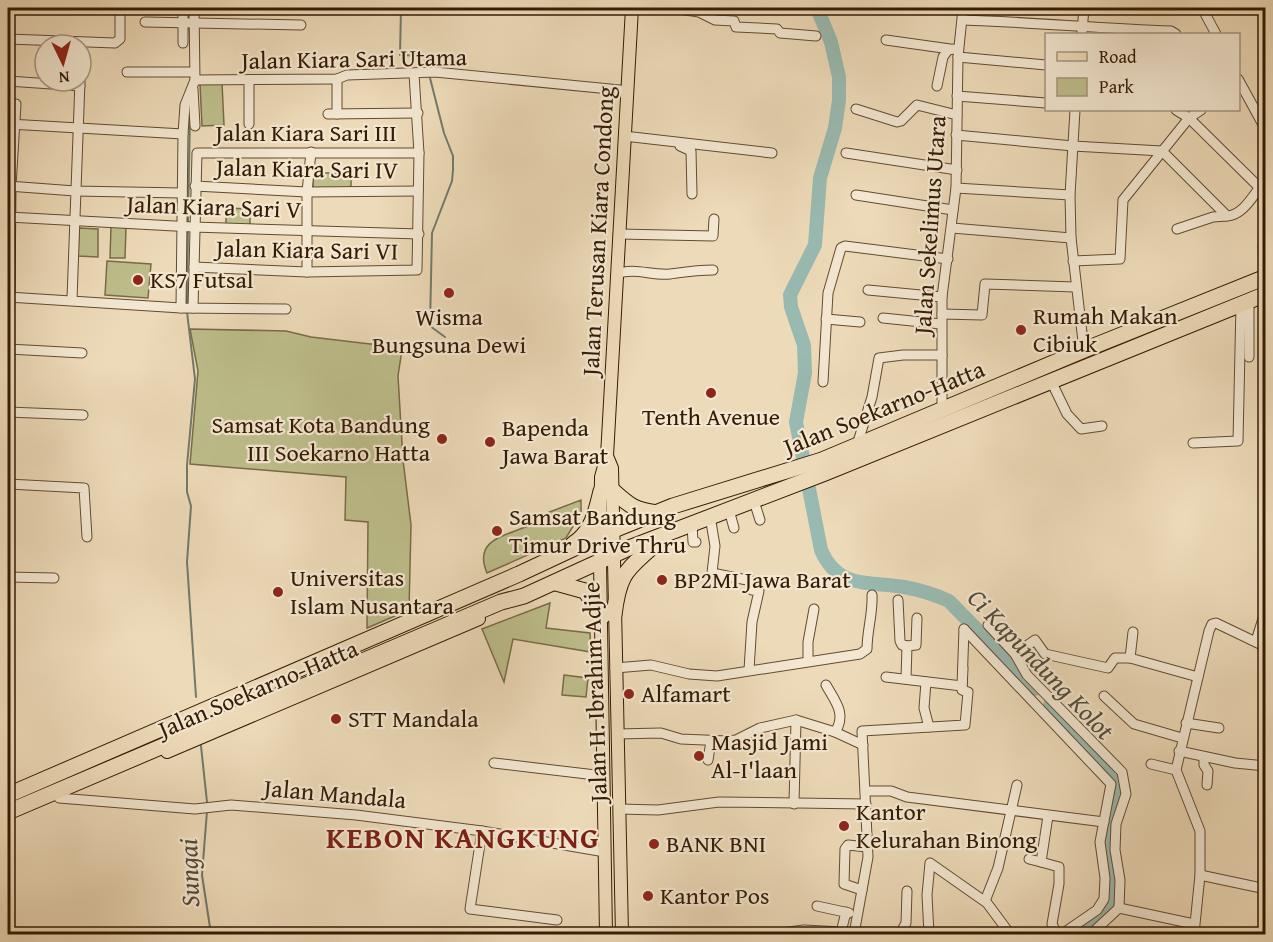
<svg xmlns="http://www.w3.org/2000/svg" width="1273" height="942" font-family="'Gentium Book Plus',serif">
  <rect width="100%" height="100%" fill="#eddab8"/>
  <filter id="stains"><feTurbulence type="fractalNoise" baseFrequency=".00333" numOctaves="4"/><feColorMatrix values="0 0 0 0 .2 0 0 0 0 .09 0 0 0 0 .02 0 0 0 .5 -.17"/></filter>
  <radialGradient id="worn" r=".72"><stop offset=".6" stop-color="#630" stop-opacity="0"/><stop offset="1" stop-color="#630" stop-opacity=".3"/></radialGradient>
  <g fill="#bdbe8b" stroke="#796c48" stroke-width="1.5">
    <path d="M222,83L224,125L202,126L200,84Z"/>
    <rect x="313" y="173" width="38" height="16"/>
    <path d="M226,208L250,209V226L226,225Z"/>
    <path d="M111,226L126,227L125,258H110Z"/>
    <path d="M79,228L98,229V257L78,256Z"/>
    <path d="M107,261L151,264L148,298L105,295Z"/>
    <path d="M190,329L286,331L311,337L370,344L403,343L398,376L403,460L411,525L409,610L367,628L368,522L345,520L346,477L190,464L198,371Z"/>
    <path d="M581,500V513L566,538L487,573C473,540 504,536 528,526L531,519Z"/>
    <path d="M550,603L546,628L590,633L591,652L513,639L504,682L482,629Z"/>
    <path d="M564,675L588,678L586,697L562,695Z"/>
  </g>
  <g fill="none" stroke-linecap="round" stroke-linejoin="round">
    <g stroke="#717a6c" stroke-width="2">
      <path d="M401,8L400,55L424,56L427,68"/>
      <path d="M189,19L190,8"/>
      <path d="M189,24L190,37"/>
      <path d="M430,78L444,133L453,156V170L452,181L432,233L430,326L445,337"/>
      <path d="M188,222L190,114"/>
      <path d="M187,306L188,228"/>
      <path d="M187,312L195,379L187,465V492L191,506L187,562L196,697"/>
      <path d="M201,746L207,802"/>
      <path d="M207,811L202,875L211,934"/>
    </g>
    <g stroke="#99bab1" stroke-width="14">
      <path d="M817,8L831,42L839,77V100L835,128L820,178L815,245L790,295L791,307L804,345L805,373L796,422L821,550C838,590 870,581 904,587C920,590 934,594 949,601L1035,689"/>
      <path d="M1050,705L1109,767L1117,778L1120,790L1109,838L1115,889L1113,903L1078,934"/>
    </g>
    <defs>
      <g id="minor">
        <path d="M672,8L699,12L715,20L734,21L736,27L777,29L780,33L816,36"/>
        <path d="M1202,8L1216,34"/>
        <path d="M963,20C1033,22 1102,29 1171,31L1176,34"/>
        <path d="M145,22L301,25"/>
        <path d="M1082,32L1084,8"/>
        <path d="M8,39L115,43L120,39V8"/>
        <path d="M886,40L950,49"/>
        <path d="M183,43V8"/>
        <path d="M958,57L1046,65"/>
        <path d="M127,72H194"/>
        <path d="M337,79V114"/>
        <path d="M1238,79L1266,130"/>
        <path d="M195,80L337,79L347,75L435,72L620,90"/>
        <path d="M249,80V124"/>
        <path d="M8,81L80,86"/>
        <path d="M937,86L943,57L948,50L954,49"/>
        <path d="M193,89L195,126"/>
        <path d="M957,96L1046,103"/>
        <path d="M856,109L897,122L901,121L917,105L957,115"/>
        <path d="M1075,110L1070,195L1071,238L1084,350"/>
        <path d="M1176,110L1189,118L1266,194"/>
        <path d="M328,114L418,113"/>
        <path d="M9,124L183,134"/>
        <path d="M956,135L1073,146L1162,151L1227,216C1242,215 1251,199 1260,187"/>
        <path d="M624,136L772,153"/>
        <path d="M680,146L691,151L692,194"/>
        <path d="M846,153L957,170"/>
        <path d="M8,186L75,191L182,193"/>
        <path d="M195,186L307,192L418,191"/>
        <path d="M956,188L1070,195"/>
        <path d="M856,195L953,210"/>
        <path d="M8,217L193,227L419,234"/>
        <path d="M952,228L1071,238"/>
        <path d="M1177,229L1213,217L1227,216"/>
        <path d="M619,234L713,236L714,219"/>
        <path d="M1263,247L1266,245"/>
        <path d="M1073,261L1120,259L1123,200L1189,118L1201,110"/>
        <path d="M194,267L307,272L417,270L419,153L414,74"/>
        <path d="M307,272V192L311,152"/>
        <path d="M617,274C634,267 652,276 670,274C685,272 698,270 713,270"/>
        <path d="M868,290L942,297"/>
        <path d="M8,297L181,308L286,309"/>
        <path d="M10,298L11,186L16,104"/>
        <path d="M72,299L80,81"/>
        <path d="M181,308L183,134L185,105L195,80L194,8"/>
        <path d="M193,308L197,153H419"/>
        <path d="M942,314L982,315L985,284L1075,287"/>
        <path d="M883,318L941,324"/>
        <path d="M826,319L860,322"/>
        <path d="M8,349L82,353"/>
        <path d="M1249,357V301"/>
        <path d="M1051,381L1067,414L1081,429L1102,426"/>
        <path d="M823,382L828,293L841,248L845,246L948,259"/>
        <path d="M942,409V297L956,188L958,57L963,8"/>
        <path d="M8,412L83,415"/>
        <path d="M1193,443L1238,441L1241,304"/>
        <path d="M857,445L872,397L879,358L903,355H942"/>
        <path d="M8,484L84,488L87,537"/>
        <path d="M754,501L760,520"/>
        <path d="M729,510L734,528"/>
        <path d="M710,516L715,546L712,573L752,581V590L759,591L752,622L749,670"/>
        <path d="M692,524L693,542H696"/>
        <path d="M8,577L54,578"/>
        <path d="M898,600L900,641L902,645L907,646"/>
        <path d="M988,625L1015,654L1027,675L1122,772L1126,794L1116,824L1115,850L1120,880L1119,908"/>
        <path d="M964,629L1111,784L1100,842L1105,878L1104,899L1097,910L1062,934"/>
        <path d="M1133,632L1130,658L1198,677"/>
        <path d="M1256,641L1266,609"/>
        <path d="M1015,654L1035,640L1045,654L1108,668L1115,658H1130"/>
        <path d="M808,661V642L814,609"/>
        <path d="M615,668L651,665L689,674L717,676L860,654L867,649C867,630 873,614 872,595"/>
        <path d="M886,677L962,686L964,629"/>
        <path d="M906,679L907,646L916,645L917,618"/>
        <path d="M926,682L924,708L929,727"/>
        <path d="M826,685C835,701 847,714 835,732"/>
        <path d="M1104,696L1134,724L1182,738"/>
        <path d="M1186,723L1219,728"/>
        <path d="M617,734L661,733L681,739L727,741L736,740L760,728L796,720L835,732L863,745"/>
        <path d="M1179,751L1235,763L1266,766"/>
        <path d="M1204,757V765L1208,771L1207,785"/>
        <path d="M708,760L711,741"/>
        <path d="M494,763L604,776"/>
        <path d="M1151,764L1176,770"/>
        <path d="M866,791H891L907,797L1104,822"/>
        <path d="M59,798L195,809L231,805L356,815L482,831L605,852"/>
        <path d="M794,804L796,720"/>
        <path d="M619,809L658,810L719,802L866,804"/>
        <path d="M1048,816L1041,862L1059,867V884L1052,924L1057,934"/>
        <path d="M482,831L470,909L557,920"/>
        <path d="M1029,859L1041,862"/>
        <path d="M1200,875L1266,889"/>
        <path d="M862,890L844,884L845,849L848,845L867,847"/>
        <path d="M985,901L998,868L1017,785"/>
        <path d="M817,906L849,913"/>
        <path d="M1119,908L1194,924"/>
        <path d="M773,934L804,930L841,932L846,912"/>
        <path d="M854,934L868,857L862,731L965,725L968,692L962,690L963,668"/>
        <path d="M900,934L906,923L907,891"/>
        <path d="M929,934L927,895L930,863L987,903L1010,934"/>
        <path d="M1091,934L1119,908"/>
        <path d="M1194,934L1200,875V831L1176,770L1209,631L1212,624L1216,623L1266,647"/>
      </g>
      <g id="major">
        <path d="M167,752L479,619"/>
        <path d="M606,934L600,562L601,477L607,456"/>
        <path d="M622,934L612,468L607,456L632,8"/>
      </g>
      <g id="highway">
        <path d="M611,489C629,505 633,510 658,513"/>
        <path d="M573,544C592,532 596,512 601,491"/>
        <path d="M556,583L585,591L603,616"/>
        <path d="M614,615C620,566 630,570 661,538"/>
        <path d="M8,795L519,574L611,531L673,506L822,460L1084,350L1266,277"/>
        <path d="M8,812L501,602L524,596L629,548L825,473L1266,294"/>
      </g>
    </defs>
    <use href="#minor" stroke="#634b31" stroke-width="11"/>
    <use href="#major" stroke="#351b04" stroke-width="14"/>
    <use href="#highway" stroke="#351b04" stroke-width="17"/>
    <use href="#minor" stroke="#f3e7d1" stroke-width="9"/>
    <use href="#major" stroke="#eddab8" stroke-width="12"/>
    <use href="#highway" stroke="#eddab8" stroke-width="15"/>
  </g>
  <g fill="#8f2418" stroke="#f3e7d1" stroke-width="2">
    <circle cx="138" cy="280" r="6"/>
    <circle cx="449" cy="293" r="6"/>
    <circle cx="1021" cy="330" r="6"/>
    <circle cx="711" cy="393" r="6"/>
    <circle cx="442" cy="439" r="6"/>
    <circle cx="490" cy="442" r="6"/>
    <circle cx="497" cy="531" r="6"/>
    <circle cx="662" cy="580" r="6"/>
    <circle cx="278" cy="592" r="6"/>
    <circle cx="629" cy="694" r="6"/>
    <circle cx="336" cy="719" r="6"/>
    <circle cx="699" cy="756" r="6"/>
    <circle cx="844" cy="826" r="6"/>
    <circle cx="654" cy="844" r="6"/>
    <circle cx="648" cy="896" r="6"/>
  </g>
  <g text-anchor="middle" stroke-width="4.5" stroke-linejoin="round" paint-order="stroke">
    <g font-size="24" fill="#351b04" stroke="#f3e7d1">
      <text transform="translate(354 59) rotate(-1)" y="8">Jalan Kiara Sari Utama</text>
      <text x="306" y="141">Jalan Kiara Sari III</text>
      <text transform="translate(307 169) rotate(1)" y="8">Jalan Kiara Sari IV</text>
      <text transform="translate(214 207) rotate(2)" y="8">Jalan Kiara Sari V</text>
      <text transform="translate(930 225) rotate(-86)" y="8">Jalan Sekelimus Utara</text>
      <text transform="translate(598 231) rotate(-87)" y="8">Jalan Terusan Kiara Condong</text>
      <text transform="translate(307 250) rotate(1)" y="8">Jalan Kiara Sari VI</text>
      <text transform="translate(884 408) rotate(-22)" y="8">Jalan Soekarno-Hatta</text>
      <text transform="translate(258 689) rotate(-23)" y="8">Jalan Soekarno-Hatta</text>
      <text transform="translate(595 692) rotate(-92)" y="8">Jalan H. Ibrahim Adjie</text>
      <text transform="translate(335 794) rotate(5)" y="8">Jalan Mandala</text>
    </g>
    <g font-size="24" fill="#351b04" stroke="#f3e7d1" text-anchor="start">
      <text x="150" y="288">KS7 Futsal</text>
      <text x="1033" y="324">Rumah Makan<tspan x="1033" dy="28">Cibiuk</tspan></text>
      <text x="449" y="325" text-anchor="middle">Wisma<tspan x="449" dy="28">Bungsuna Dewi</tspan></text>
      <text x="711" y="425" text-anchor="middle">Tenth Avenue</text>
      <text x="430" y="433" text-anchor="end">Samsat Kota Bandung<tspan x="430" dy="28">III Soekarno Hatta</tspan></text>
      <text x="502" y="436">Bapenda<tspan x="502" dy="28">Jawa Barat</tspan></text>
      <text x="509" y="525">Samsat Bandung<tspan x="509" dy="28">Timur Drive Thru</tspan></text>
      <text x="290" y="586">Universitas<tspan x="290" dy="28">Islam Nusantara</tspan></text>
      <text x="674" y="588">BP2MI Jawa Barat</text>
      <text x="641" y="702">Alfamart</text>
      <text x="348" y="727">STT Mandala</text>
      <text x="711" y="750">Masjid Jami<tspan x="711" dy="28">Al-I'laan</tspan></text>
      <text x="856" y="820">Kantor<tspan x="856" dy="28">Kelurahan Binong</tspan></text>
      <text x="666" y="852">BANK BNI</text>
      <text x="660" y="904">Kantor Pos</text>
    </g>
    <g font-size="26" font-style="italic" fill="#534b38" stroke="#f3e7d1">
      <text transform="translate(1041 664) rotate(46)" y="9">Ci Kapundung Kolot</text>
      <text transform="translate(189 873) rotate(-92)" y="9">Sungai</text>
    </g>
    <g font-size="30" font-weight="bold" letter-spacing="1.5" fill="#7a1f14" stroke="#f3e7d1">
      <text x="463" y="848">KEBON KANGKUNG</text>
    </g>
  </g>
  <rect width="1273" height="942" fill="none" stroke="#eddab8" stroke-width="30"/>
  <rect x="9" y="9" width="1255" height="924" fill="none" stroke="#351b04" stroke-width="3"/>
  <rect x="15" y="15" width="1243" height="912" fill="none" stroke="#351b04" stroke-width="1.5"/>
  <rect x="1045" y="33" width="195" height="78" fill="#f3e7d1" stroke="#a7957f" stroke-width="1.5"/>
  <rect x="1057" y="52" width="30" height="9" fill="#eddab8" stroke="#a7957f" stroke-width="1.5"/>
  <text x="1099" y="63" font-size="18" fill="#351b04">Road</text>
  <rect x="1057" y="78" width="30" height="18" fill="#bdbe8b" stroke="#a7957f" stroke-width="1.5"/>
  <text x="1099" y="93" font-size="18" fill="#351b04">Park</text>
  <g transform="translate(63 63) rotate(175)"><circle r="28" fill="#f3e7d1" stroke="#a7957f" stroke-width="1.5"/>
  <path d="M0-4.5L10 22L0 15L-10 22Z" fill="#8f2418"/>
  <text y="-9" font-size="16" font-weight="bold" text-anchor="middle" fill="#351b04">N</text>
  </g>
  <rect width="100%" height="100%" filter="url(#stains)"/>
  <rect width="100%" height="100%" fill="url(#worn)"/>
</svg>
